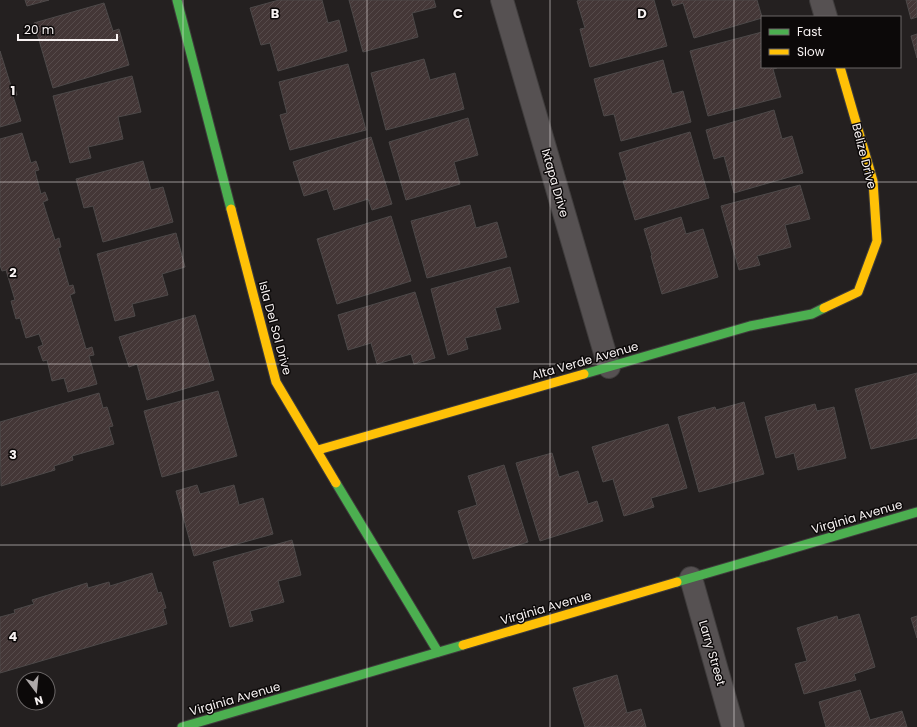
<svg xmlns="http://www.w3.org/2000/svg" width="917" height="727" font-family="Poppins,sans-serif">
  <defs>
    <pattern id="building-hatch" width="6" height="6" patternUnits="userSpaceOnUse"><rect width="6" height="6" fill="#443737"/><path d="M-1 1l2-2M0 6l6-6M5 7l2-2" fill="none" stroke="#564b4b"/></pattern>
  </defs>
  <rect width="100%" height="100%" fill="#242020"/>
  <g fill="url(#building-hatch)" stroke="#4d4949">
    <path d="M25,0H49L27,6Z"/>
    <path d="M279,0H322L328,23L339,20L347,51L278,71L270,43L261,45L250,8Z"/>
    <path d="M349,0H434L436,7L412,13L418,37L363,52Z"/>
    <path d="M581,0H654L667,46L590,67L580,29L585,28L577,1Z"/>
    <path d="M671,0H757L762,17V18L694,38L683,3L673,6Z"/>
    <path d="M906,0H917V17L911,19Z"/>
    <path d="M104,3L113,31L119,29L129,65L53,88L34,23Z"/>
    <path d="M762,32V67H777V68L773,69L781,97L708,116L690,51Z"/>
    <path d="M917,34V58L911,36Z"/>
    <path d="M0,51L11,86L14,85L17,95L13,96L21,121L0,127Z"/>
    <path d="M424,59L430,80L455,73L464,109L386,130L371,73Z"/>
    <path d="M663,60L672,94L683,91L691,122L621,141L614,114L604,116L594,79Z"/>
    <path d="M348,64L366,130L290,150L280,115L287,113L279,82Z"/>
    <path d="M132,76L141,112L118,117L123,139L88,147L91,158L70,163L53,96Z"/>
    <path d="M774,110L782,139L792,136L803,173L734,193L724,156L714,159L706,130Z"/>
    <path d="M468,118L478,155L454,162L460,184L406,200L389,142Z"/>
    <path d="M690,132L709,198L635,220L623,181L627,180L619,153Z"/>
    <path d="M22,133L31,163L36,161L39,170L35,171L41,194L45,192L48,200L43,202L55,240L59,238L61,247L58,248L69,286L73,285L75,293L70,295L86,349L92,347L94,355L89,356L97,384L68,392L64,378L52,381L47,360L43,361L38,347L43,345L39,334L26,338L20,318L16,319L11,301L15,300L6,270L2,271L0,265V253H1L0,249V139Z"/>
    <path d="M371,137L392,204L372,210L368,199L334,210L327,189L304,196L293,162Z"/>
    <path d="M143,161L151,190L163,187L173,222L103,242L93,206L84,208L76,179Z"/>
    <path d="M800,185L810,219L785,225L791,247L757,256L760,265L739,270L721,206Z"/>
    <path d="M470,205L476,228L497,222L507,257L427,278L411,221Z"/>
    <path d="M391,216L411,281L337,304L317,239Z"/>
    <path d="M681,217L686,234L703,229L718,277L662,294L651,256L652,255L644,229Z"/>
    <path d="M176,233L185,267L162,274L168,295L132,304L135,316L115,321L97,254Z"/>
    <path d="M510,267L519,302L495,308L501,329L465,338L468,349L448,355L431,289Z"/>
    <path d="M415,292L435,358L414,364L411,354L377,364L371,343L348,350L338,315Z"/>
    <path d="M195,315L214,380L147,400L137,364L129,367L119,337Z"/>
    <path d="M917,373V438L871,449L855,389Z"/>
    <path d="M218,391L237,456L162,477L144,411Z"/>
    <path d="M99,393L103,408L107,407L113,426L109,427L114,444L72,456L73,460L54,466L55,470L1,486L0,422Z"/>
    <path d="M744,402L764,474L699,492L678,417L715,407L716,410Z"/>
    <path d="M815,404L817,411L834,407L846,458L798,470L794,453L776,458L765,417Z"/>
    <path d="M668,424L687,488L651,498L654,507L624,516L613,479L603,482L592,447Z"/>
    <path d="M552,453L559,477L578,471L588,504L597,501L603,521L540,541L516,463Z"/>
    <path d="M504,465L528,542L473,559L458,511L477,505L468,476Z"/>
    <path d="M197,485L200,494L234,485L239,505L263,498L273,534L194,556L176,491Z"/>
    <path d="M292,540L301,575L278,581L284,602L250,611L253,621L230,627L213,562Z"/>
    <path d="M152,573L158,593L161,592L166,608L163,609L167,624L0,673V617L15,613L14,610L34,604L32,600L87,583L88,588L109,582L110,586Z"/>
    <path d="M859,614L875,667L854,674L856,680L804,694L795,664L807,661L797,628L837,616L838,620Z"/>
    <path d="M917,616V638L911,618Z"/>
    <path d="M617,675L627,713L641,709L646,727H585L573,688Z"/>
    <path d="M860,690L870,720L902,711L907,727H826L819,702Z"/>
  </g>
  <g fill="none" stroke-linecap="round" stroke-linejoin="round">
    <defs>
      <g id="street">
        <path d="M502,0L609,367"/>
        <path d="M821,0L826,17"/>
        <path d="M691,578L733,727"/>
      </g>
      <g id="fast">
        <path d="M177,0L231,209"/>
        <path d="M584,374L750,326L812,314L824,308"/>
        <path d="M336,483L438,652"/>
        <path d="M677,582L917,512"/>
        <path d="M182,727L463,645"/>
      </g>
      <g id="slow">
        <path d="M231,209L276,382L336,483"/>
        <path d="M824,308L858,292L877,241L873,181L840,67"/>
        <path d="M318,450L584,374"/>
        <path d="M463,645L677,582"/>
      </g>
    </defs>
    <use href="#street" stroke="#3f3c3c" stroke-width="24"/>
    <use href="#fast" stroke="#3f3c3c" stroke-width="11"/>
    <use href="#slow" stroke="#3f3c3c" stroke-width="11"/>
    <use href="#street" stroke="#565152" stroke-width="22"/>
    <use href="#fast" stroke="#4caf50" stroke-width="9"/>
    <use href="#slow" stroke="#ffc107" stroke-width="9"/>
  </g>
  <path fill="none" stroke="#f7f2f2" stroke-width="1" stroke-opacity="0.55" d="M183,0V727M367,0V727M550,0V727M734,0V727M0,182H917M0,364H917M0,545H917"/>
  <g text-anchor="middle" stroke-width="3" stroke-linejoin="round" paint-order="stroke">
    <g font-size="12" fill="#f7f2f2" stroke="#0c0909">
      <text transform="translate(864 156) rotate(76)" y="4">Belize Drive</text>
      <text transform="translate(555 183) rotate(74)" y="4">Ixtapa Drive</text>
      <text transform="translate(275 328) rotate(75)" y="4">Isla Del Sol Drive</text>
      <text transform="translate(585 361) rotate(-16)" y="4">Alta Verde Avenue</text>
      <text transform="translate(857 517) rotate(-16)" y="4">Virginia Avenue</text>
      <text transform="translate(546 608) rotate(-16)" y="4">Virginia Avenue</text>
      <text transform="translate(712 653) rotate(74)" y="4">Larry Street</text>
      <text transform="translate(235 699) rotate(-16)" y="4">Virginia Avenue</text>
    </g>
  </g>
  <g font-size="13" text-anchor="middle" font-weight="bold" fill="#f7f2f2" stroke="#0c0909" stroke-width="3" stroke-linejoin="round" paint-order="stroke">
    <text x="275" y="18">B</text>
    <text x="458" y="18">C</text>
    <text x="642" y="18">D</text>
    <text x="13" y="95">1</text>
    <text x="13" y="277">2</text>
    <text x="13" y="459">3</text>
    <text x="13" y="641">4</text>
  </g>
  <rect x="761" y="16" width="140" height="52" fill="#0c0909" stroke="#6a6666"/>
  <rect x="769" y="29" width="20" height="6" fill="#4caf50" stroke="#6a6666"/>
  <text x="797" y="36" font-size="12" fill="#f7f2f2">Fast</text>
  <rect x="769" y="49" width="20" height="6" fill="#ffc107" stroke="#6a6666"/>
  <text x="797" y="56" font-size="12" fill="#f7f2f2">Slow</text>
  <g transform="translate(36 691) rotate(164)"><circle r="19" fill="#0c0909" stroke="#6a6666"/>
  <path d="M0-3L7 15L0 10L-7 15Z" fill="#ada8a8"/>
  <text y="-6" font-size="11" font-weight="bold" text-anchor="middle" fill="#f7f2f2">N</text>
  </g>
  <path d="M18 34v6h99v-6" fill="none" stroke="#f7f2f2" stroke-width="2"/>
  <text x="24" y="34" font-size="12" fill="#f7f2f2" stroke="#0c0909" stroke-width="3" paint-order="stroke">20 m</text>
</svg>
